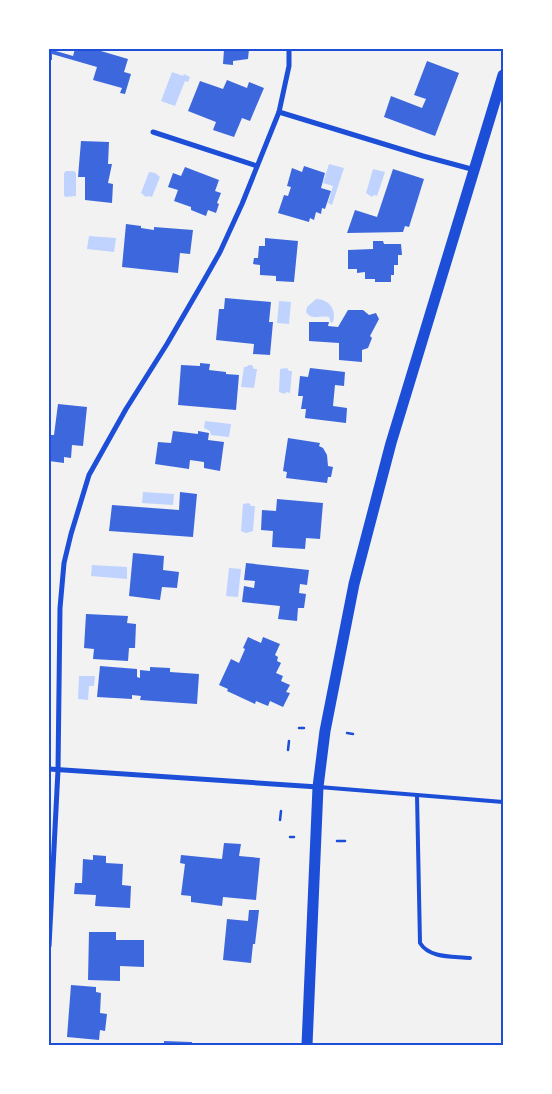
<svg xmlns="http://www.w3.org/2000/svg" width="552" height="1094" font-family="'Fira Sans',sans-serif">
  <rect width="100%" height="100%" fill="#f2f2f2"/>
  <g fill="#bfd3fe">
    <path d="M172,72L183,76L184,74L190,77L188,82L185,81L175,106L161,101Z"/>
    <path d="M329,164L344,168L332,205L328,203L333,186L323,183Z"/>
    <path d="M373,169L385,172L377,196L374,195L372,197L366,193Z"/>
    <path d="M66,171H74L76,173V196L65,197L64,195V173Z"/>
    <path d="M149,172L155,173L160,177L152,197L148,196L146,197L141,193Z"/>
    <path d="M89,236L116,238L114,252L87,249Z"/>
    <path d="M316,299C329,299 337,310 333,322L331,323L329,317C320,315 312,321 306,312L307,307Z"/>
    <path d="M279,301L291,302L289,324L277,323Z"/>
    <path d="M249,365H252L254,369H257L254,388L241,387L244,367H246Z"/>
    <path d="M287,368L289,371H292L290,393L286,392L285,394L279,392L280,369Z"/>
    <path d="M205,421L231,424L229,437L211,435L210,431L204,428Z"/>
    <path d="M143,492L174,494L173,505L142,503Z"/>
    <path d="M249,503L251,506H255L253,531L246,533L241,531L243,504Z"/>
    <path d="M92,565L127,567V579L91,576Z"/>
    <path d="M229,568L241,569L238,597L226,596Z"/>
    <path d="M79,676H95L94,686H89L88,700L78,699Z"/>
  </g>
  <g fill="#3d67dc">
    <path d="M49,49L73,56L75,49H94L128,59L124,72L131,74L125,94L120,93L122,88L93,80L97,67L52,54V60H49Z"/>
    <path d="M224,49H249L248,59L233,61V65L223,64Z"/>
    <path d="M427,61L459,73L435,136L384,117L391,96L422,108L426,99L414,95Z"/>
    <path d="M227,80L247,88L249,82L264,88L250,121L242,118L234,137L213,130L216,122L188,111L200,81L223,89Z"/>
    <path d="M81,141L109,142L108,164H112L108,183L113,184L112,203L85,200V177H78Z"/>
    <path d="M304,166L325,173L321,188L331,191L325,209L322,208L321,214L316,212L314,220L310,218L309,222L278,213L284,195L288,196L291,187L287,186L292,168L302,172Z"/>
    <path d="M185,167L219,180L215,191L221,193L217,203L219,204L216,213L208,210L206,216L191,210V207L174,201L178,190L168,187L173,173L181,176Z"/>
    <path d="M393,169L424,179L409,227L405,226L403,232L347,233L355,210L377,217Z"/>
    <path d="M126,224L141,226V228L154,230V227L193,230L190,254L180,253L178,273L122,267Z"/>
    <path d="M265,238L298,241L294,282L276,281V276L260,275V265L253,264L254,258H258L259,246H265Z"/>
    <path d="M373,241H383L384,244H401L402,255H398V265H394V275H391V282H375V279H365V272L357,273V269H348V250L373,249Z"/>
    <path d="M225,298L271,302L269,322H273L270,355L253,354L254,344L216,340L219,309H224Z"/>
    <path d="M348,310H363L369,315L376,313L379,319L370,336L372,338L368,348L362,350V362L339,360V343L309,341V322H329L328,326L338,327Z"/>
    <path d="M200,363L210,364L209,370L226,372V374L239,375L236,410L178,405L181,365L200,366Z"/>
    <path d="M310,368L345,372L344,386L335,385L333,406L347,408L346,423L305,418L306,409H301L303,396H298L300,376L308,377Z"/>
    <path d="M58,404L87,407L83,446L72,445L71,458L64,457V463L49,461V435H54Z"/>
    <path d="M173,431L198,434V431L209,433L208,440L224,442L220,471L204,468V462L190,460L189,469L155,464L158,442L171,443Z"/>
    <path d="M288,438L320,443L319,446L323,448L327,455L328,466L333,467L331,477H328L327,483L286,478L287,472L283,471Z"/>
    <path d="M180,492L197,494L193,537L109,531L112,505L179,510Z"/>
    <path d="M277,499L323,503L320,539L306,538L305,549L272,547L273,531L261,530L262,510L276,511Z"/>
    <path d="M133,553L164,556L163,570L179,572L177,588L162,587L160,600L129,596Z"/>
    <path d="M246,563L309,570L307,585L300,584L299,593L306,594L304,608H298L297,621L278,619L280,606L242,602L244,586L254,588L255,581L244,580Z"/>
    <path d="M86,614L128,616L127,623L136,624L135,648H129L128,661L93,659L94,649L84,648Z"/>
    <path d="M248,637L261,643L263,637L280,644L275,655L278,657L277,661L281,663L276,673L283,676L281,681L290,685L286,692L290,693L283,707L270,701L268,706L256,701L255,704L227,691L228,689L219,685L231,659L239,663L245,649L243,648Z"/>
    <path d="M100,666L137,669V677L140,678V670L150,671V667L170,668V672L199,674L197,704L140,700L141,696L132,695V699L97,697Z"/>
    <path d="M224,843L241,844L239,856L260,858L256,900L223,897L222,906L191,902V896L181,895L185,864L180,863L181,855L222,859Z"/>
    <path d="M93,855L106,856V863L123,864L122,885L131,886L130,908L95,906L96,895L74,894L75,883H82L83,859L93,860Z"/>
    <path d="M249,910H259L255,944H253L251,963L223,960L227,919L248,921Z"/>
    <path d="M89,932H116V940H144V967L120,966V981L88,980Z"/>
    <path d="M71,985L96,987V992L101,993L100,1013L107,1014L105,1031L100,1030L99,1040L67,1037Z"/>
    <path d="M164,1041L192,1042V1045H164Z"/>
  </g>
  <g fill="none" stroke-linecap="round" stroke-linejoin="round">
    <g stroke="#1d4ed8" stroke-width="2.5">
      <path d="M299,728H304"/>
      <path d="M347,733L353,734"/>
      <path d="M288,750L289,741"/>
      <path d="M280,820L281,811"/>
      <path d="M290,837H294"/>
      <path d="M337,841H345"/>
    </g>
    <g stroke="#1d4ed8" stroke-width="4">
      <path d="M319,787L503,802"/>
      <path d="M417,795L420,943C430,959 454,956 470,958"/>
    </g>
    <g stroke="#1d4ed8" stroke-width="5">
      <path d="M279,112L423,156L475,170"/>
      <path d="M153,132L257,166"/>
      <path d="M49,769L318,787"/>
      <path d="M49,946L58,770L60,608L64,563L71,534L89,475L126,409L167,344L203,282L220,252L242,204L279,112L289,66V49"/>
    </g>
    <path stroke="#1d4ed8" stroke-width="11" d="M307,1045L318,787L325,731L354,584L391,443L503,75"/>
  </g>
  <rect width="552" height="1094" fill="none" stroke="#ffffff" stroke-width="100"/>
  <rect x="50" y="50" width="452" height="994" fill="none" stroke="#1d4ed8" stroke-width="2"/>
</svg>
